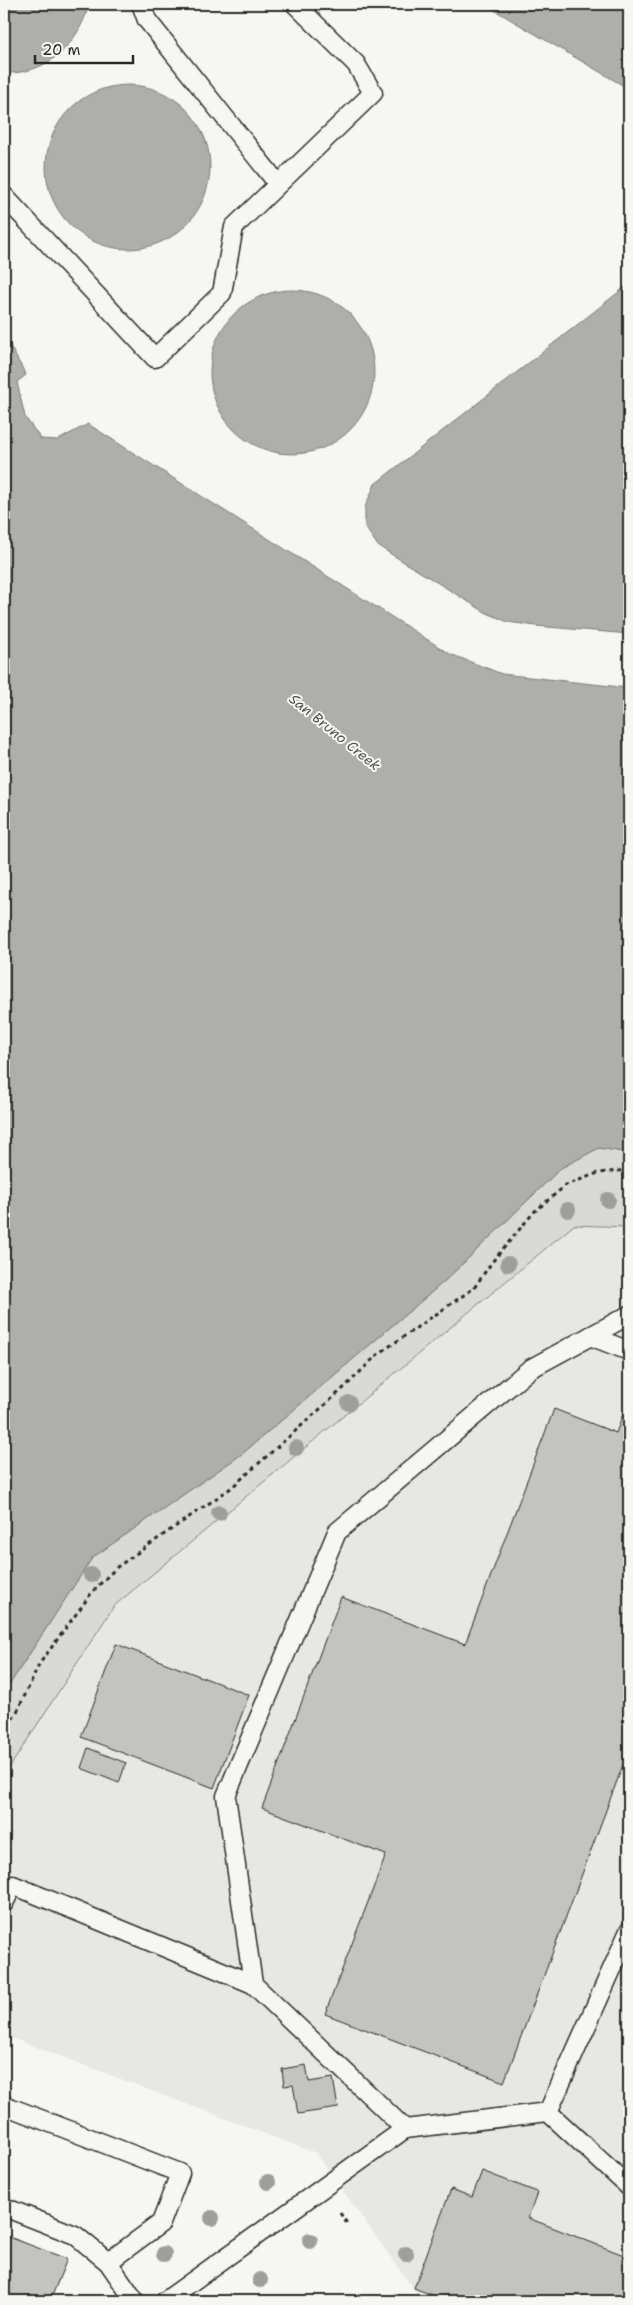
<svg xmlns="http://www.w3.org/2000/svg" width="633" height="2305" font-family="'Shantell Sans',sans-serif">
  <rect width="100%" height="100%" fill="#f6f6f2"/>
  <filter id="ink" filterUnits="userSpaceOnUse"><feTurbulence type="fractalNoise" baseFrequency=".02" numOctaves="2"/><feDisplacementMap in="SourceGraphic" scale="10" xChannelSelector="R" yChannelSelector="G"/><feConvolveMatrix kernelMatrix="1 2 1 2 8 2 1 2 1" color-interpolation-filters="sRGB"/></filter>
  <g filter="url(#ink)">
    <path fill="#e7e7e3" d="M574,1225L629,1227V2301H422L316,2153L4,2035V1776L114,1606Z"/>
    <path fill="#d9d9d5" stroke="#828280" d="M599,1148L629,1153V1227L574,1225L114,1606L4,1776V1693L92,1558L242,1454L447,1279L561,1168Z"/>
    <g fill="#aeaeab" stroke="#7a7a78">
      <path d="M4,4H89C79,44 47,75 4,73Z"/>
      <path d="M484,4H629V89Z"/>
      <circle cx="128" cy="167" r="82"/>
      <path d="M629,284V634L536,626L508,622L485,612L378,546L365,527V507L375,484Z"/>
      <circle cx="292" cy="372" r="82"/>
      <path d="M4,335L26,375L17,382L25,417L41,439L58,440L88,424L450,654L502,674L629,688V1153L599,1148L561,1168L447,1279L242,1454L92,1558L4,1693Z"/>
    </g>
    <g fill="#c3c3c0" stroke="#2b2b2b">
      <path d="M626,1406L629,1407V1749L504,2082L325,2014L386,1855L262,1808L341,1597L465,1644L554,1409L616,1433Z"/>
      <path d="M116,1644L249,1695L214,1788L81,1737Z"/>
      <path d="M88,1748L126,1763L119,1783L81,1768Z"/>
      <path d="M306,2065L309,2082L333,2078L338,2108L298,2114L293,2085L284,2086L282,2069Z"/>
      <path d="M482,2171L537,2192L528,2218L629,2257V2301H448L414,2288L451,2189L472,2197Z"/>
      <path d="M4,2235L67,2259L50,2301H4Z"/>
    </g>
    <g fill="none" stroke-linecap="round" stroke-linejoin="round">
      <defs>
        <g id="service">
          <path d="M141,4L147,20L278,184"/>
          <path d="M4,196L155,358L222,293L234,227L373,93L356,64L295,4"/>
          <path d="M590,1336L629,1351"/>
          <path d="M4,1903L13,1885L253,1984L405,2129"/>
          <path d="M253,1984L226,1796L337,1532L530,1369L629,1315"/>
          <path d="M4,2105L180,2173L161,2223L108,2262"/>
          <path d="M548,2112L629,1931"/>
          <path d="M4,2207L75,2235L108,2262L135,2301"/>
          <path d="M165,2301L405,2129L548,2112L629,2187"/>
        </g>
      </defs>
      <use href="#service" stroke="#2b2b2b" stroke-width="21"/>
      <g stroke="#2b2b2b" stroke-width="3" stroke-dasharray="4 4" stroke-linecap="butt">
        <path d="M4,1732L17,1712L40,1663L93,1591L117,1567L231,1488L345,1387L377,1355L474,1288L492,1262L534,1212L566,1185L598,1173L629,1170"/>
        <path d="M340,2213L348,2225"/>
      </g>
      <use href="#service" stroke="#f6f6f2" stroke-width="18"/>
    </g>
    <g fill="#9e9e9c">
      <circle cx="608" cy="1200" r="8"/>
      <circle cx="568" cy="1210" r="8"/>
      <circle cx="508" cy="1264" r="8"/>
      <circle cx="349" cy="1403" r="8"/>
      <circle cx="296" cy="1448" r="8"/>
      <circle cx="219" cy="1513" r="8"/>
      <circle cx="91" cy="1575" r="8"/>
      <circle cx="268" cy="2182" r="8"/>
      <circle cx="212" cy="2218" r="8"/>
      <circle cx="310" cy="2241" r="8"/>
      <circle cx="164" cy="2254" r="8"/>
      <circle cx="406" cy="2254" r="8"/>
      <circle cx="260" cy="2280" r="8"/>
    </g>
  </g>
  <g text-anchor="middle" stroke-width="4" stroke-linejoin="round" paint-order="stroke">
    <g font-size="14" font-style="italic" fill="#525251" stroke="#f6f6f2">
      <text transform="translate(335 732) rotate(39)" y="5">San Bruno Creek</text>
    </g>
  </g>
  <rect width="633" height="2305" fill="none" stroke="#f6f6f2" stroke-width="20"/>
  <rect x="10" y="10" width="613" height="2285" fill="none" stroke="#2b2b2b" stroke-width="2" filter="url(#ink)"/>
  <path d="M35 55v8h98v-8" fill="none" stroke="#2b2b2b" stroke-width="2.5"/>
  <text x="42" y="55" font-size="15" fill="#2b2b2b" stroke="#f6f6f2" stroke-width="4" paint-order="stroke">20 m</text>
</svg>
